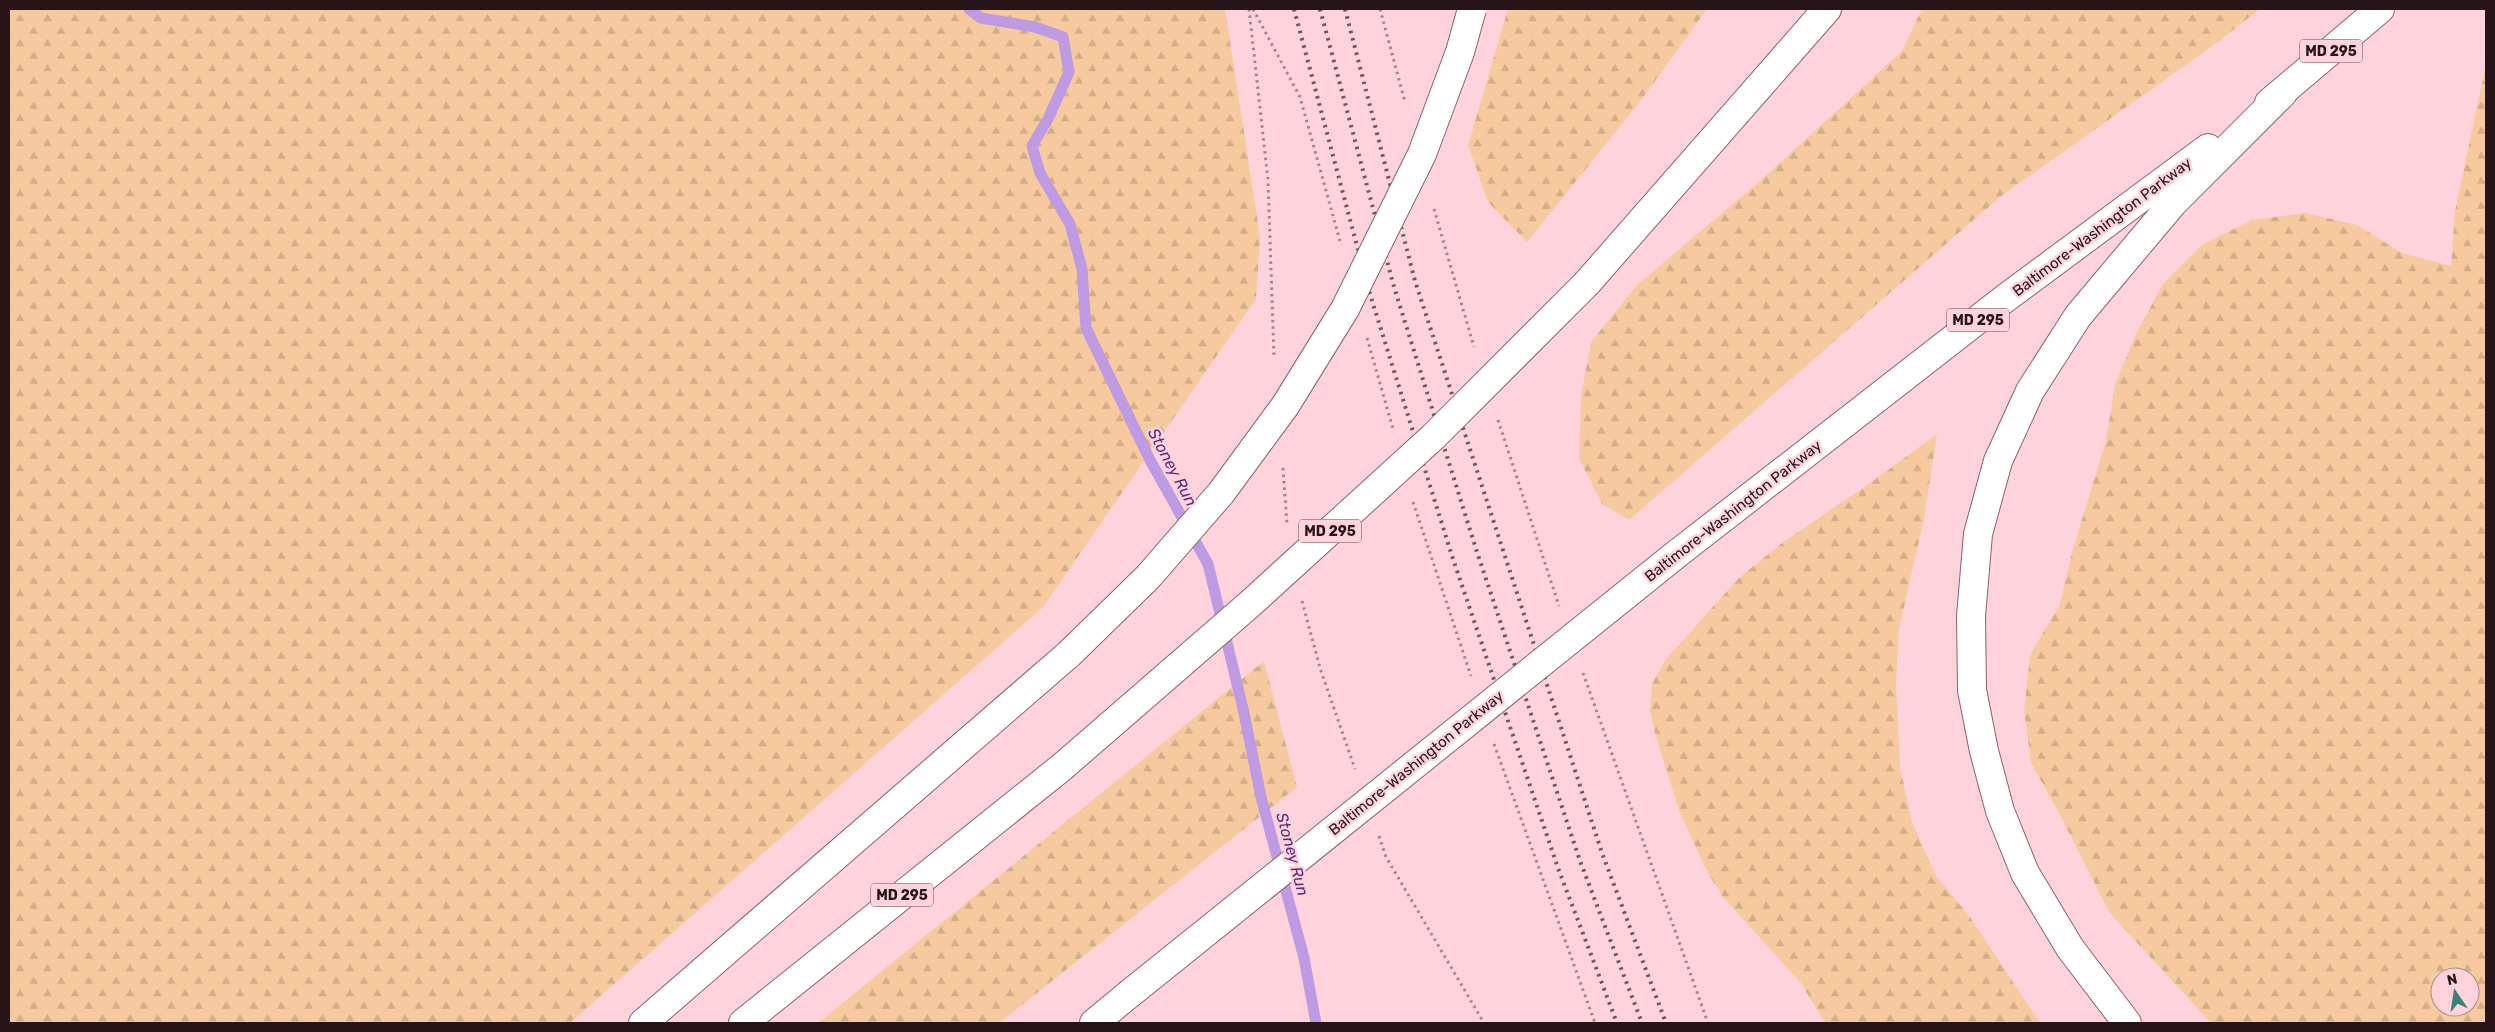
<svg xmlns="http://www.w3.org/2000/svg" width="2495" height="1032" font-family="Rubik,sans-serif">
  <defs>
    <pattern id="forest-firs" width="22" height="20" patternUnits="userSpaceOnUse" patternTransform="scale(1.25)"><rect width="22" height="20" fill="#f6ca9e"/><path d="M5 1l3.5 6h-7zM16 11l3.5 6h-7z" fill="#d3ad87"/></pattern>
  </defs>
  <rect width="100%" height="100%" fill="#ffd3db"/>
  <g fill="url(#forest-firs)" fill-rule="evenodd">
    <path d="M9,9H1225L1260,236L1256,299L1043,607L570,1023H9Z"/>
    <path d="M1508,9H1707L1642,99L1527,242L1488,202L1468,145Z"/>
    <path d="M1922,9H2260L2215,44L2000,197L1629,520L1602,504L1579,458L1581,396L1591,342L1637,285L1760,181L1902,51Z"/>
    <path d="M2486,64V1023H2211L2109,912L2058,811L2031,763L2024,710L2030,655L2060,604L2072,552L2106,441L2115,384L2136,334L2163,284L2203,244L2252,220L2306,213L2357,225L2402,253L2451,266L2455,211ZM2440,977H2470V1007H2440Z"/>
    <path d="M1937,434L1924,519L1899,629L1896,684L1900,767L1912,822L1936,876L1970,917L2040,1023H1825L1801,983L1723,897L1708,873L1680,813L1656,737L1650,711L1652,684L1665,660L1739,578L1782,543L1873,481Z"/>
    <path d="M1264,661L1297,787L999,1023H818Z"/>
  </g>
  <g fill="none" stroke-linecap="round" stroke-linejoin="round">
    <path stroke="#bd9ae1" stroke-width="11" d="M969,9L981,18L1035,27L1063,37L1069,72L1048,119L1032,146L1040,173L1070,224L1082,269L1086,328L1150,460L1208,564L1244,713L1261,797L1304,958L1316,1023"/>
    <defs>
      <g id="motorway">
        <path d="M2269,103L2380,9"/>
        <path d="M1587,283L1827,9"/>
        <path d="M1678,553L2003,300L2208,148"/>
        <path d="M643,1023L1069,654"/>
        <path d="M743,1023L1062,767"/>
        <path d="M1094,1023L1128,995"/>
        <path d="M2127,1023L2070,948L2025,873L2000,811L1984,751L1972,690L1971,616L1978,534L1998,461L2030,391L2078,316L2173,203L2283,93"/>
      </g>
    </defs>
    <use href="#motorway" stroke="#8f606a" stroke-width="30"/>
    <g stroke="#a6848a" stroke-width="3" stroke-dasharray="2.5 4" stroke-linecap="butt">
      <path d="M1249,9L1268,180L1274,357"/>
      <path d="M1253,9L1300,97L1340,241"/>
      <path d="M1380,9L1405,102"/>
      <path d="M1434,209L1474,347"/>
      <path d="M1367,338L1393,429"/>
      <path d="M1498,420L1559,606"/>
      <path d="M1283,468L1287,524"/>
      <path d="M1413,502L1471,676"/>
      <path d="M1302,601L1320,668L1355,769"/>
      <path d="M1583,673L1708,1023"/>
      <path d="M1494,744L1595,1023"/>
      <path d="M1379,836L1386,857L1484,1023"/>
    </g>
    <use href="#motorway" stroke="#fff" stroke-width="28"/>
    <g stroke="#71565b" stroke-width="4" stroke-dasharray="2.5 5" stroke-linecap="butt">
      <path d="M1294,9L1369,291L1452,556L1558,868L1617,1023"/>
      <path d="M1320,9L1394,287L1476,549L1580,861L1642,1023"/>
      <path d="M1345,9L1415,281L1602,853L1666,1023"/>
    </g>
    <defs>
      <g id="motorway-bridge">
        <path d="M1069,654L1148,577L1221,493L1285,406L1345,309L1422,154L1460,52L1472,9"/>
        <path d="M1062,767L1251,603L1433,437L1587,283"/>
        <path d="M1128,995L1678,553"/>
      </g>
    </defs>
    <use href="#motorway-bridge" stroke="#8f606a" stroke-width="30" stroke-linecap="butt"/>
    <use href="#motorway-bridge" stroke="#fff" stroke-width="28"/>
  </g>
  <g text-anchor="middle" stroke-width="5" stroke-linejoin="round" paint-order="stroke">
    <g fill="#ffd3db" stroke="#684d52" stroke-width="1">
      <rect x="2300" y="39.5" width="62" height="23" rx="4"/>
      <rect x="1947" y="308.5" width="62" height="23" rx="4"/>
      <rect x="1299" y="519.5" width="62" height="23" rx="4"/>
      <rect x="871" y="883.5" width="62" height="23" rx="4"/>
    </g>
    <g font-size="14" font-weight="bold" fill="#271418">
      <text x="2331" y="56">MD 295</text>
      <text x="1978" y="325">MD 295</text>
      <text x="1330" y="536">MD 295</text>
      <text x="902" y="900">MD 295</text>
    </g>
    <g font-size="15" fill="#271418" stroke="#ffd3db">
      <text transform="translate(2102 227) rotate(-37)" y="5">Baltimore-Washington Parkway</text>
      <text transform="translate(1733 511) rotate(-38)" y="5">Baltimore-Washington Parkway</text>
      <text transform="translate(1416 763) rotate(-39)" y="5">Baltimore-Washington Parkway</text>
    </g>
    <g font-size="16" font-style="italic" fill="#5a2d80" stroke="#ffd3db">
      <text transform="translate(1173 467) rotate(62)" y="6">Stoney Run</text>
      <text transform="translate(1293 854) rotate(75)" y="6">Stoney Run</text>
    </g>
  </g>
  <rect width="2495" height="1032" fill="none" stroke="#271418" stroke-width="20"/>
  <g transform="translate(2455 992) rotate(347)"><circle r="24" fill="#ffd3db" stroke="#a9878d"/>
  <path d="M0-4L9 19L0 12L-9 19Z" fill="#3a8179"/>
  <text y="-8" font-size="14" font-weight="bold" text-anchor="middle" fill="#271418">N</text>
  </g>
</svg>
